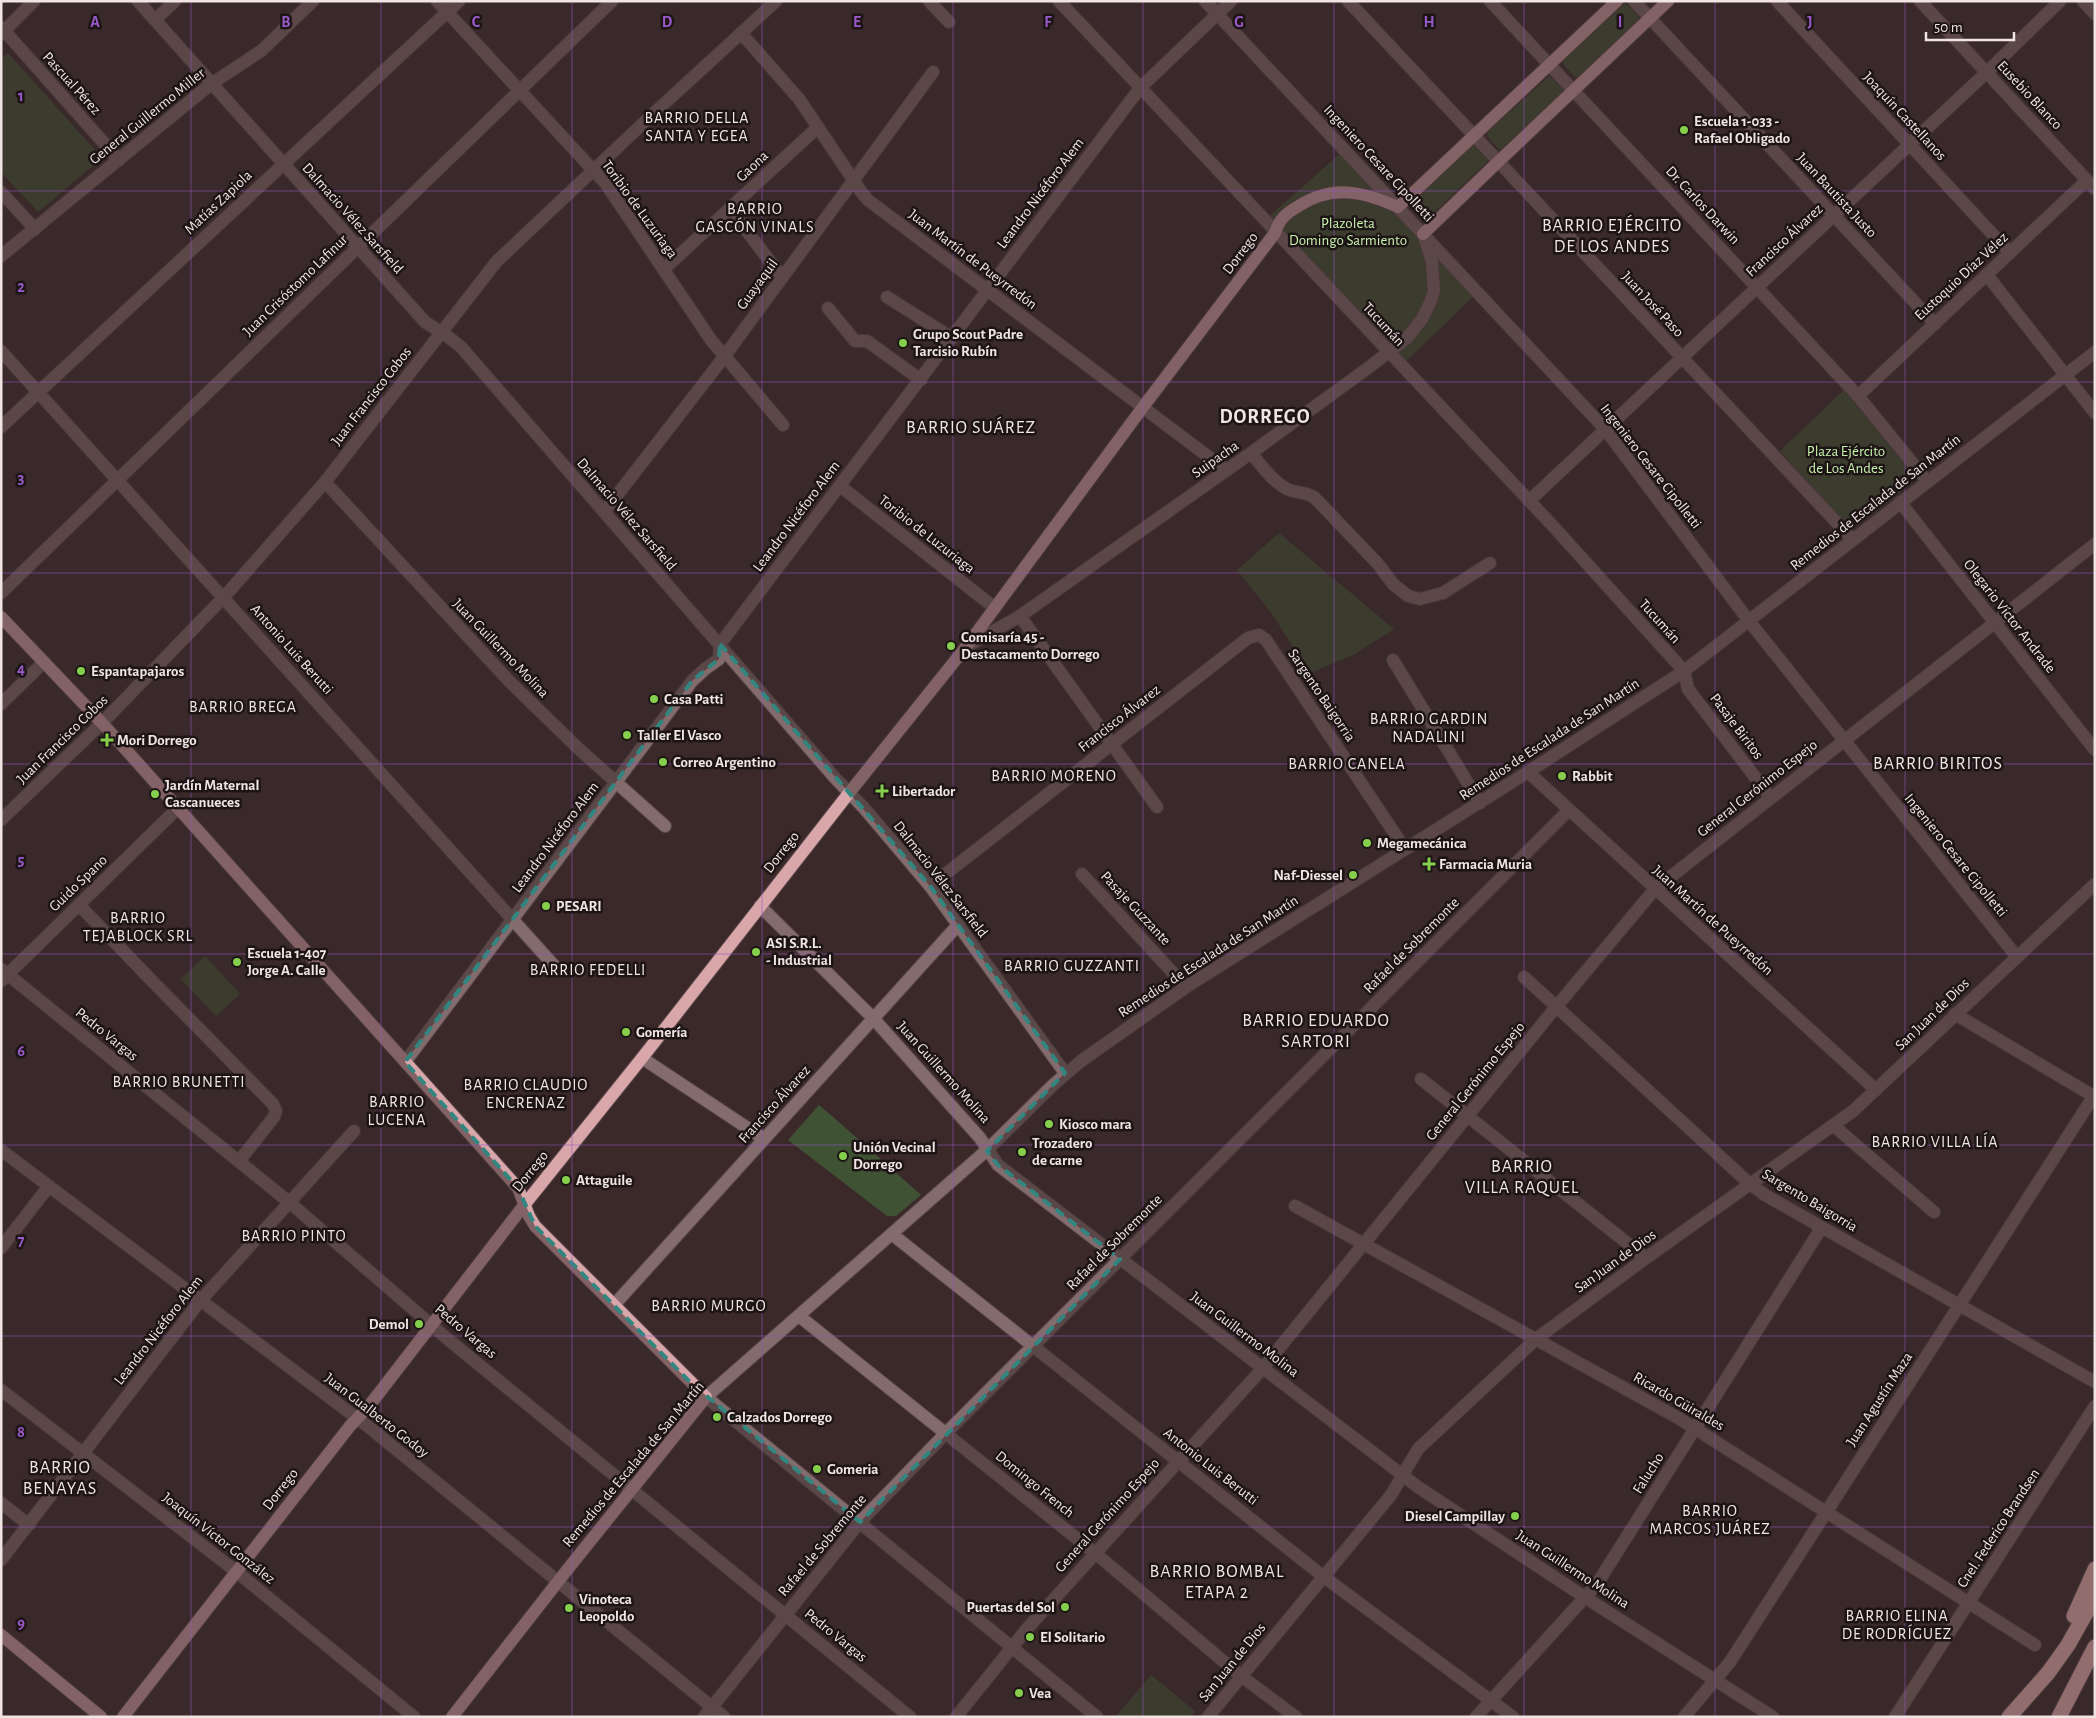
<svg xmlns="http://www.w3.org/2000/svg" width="2096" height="1718" font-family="'Alegreya Sans',sans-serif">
  <rect width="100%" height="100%" fill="#3b292a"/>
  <g fill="#3f5234">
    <path d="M1625,3L1639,17V19L1578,77H1575L1563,64L1564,60Z"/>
    <path d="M8,53L102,158L38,212L1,172V59Z"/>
    <path d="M1549,76L1563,89V92L1501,149H1499L1487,136L1488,132Z"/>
    <path d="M1473,145L1487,159V162L1426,220H1424L1412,207L1413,203Z"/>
    <path d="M1344,150L1478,292L1401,366L1264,221Z"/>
    <path d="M1844,390L1910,470L1913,478L1908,486L1861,523L1852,527L1843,521L1780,451Z"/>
    <path d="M1279,533L1394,629L1355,654L1310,673L1270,611L1237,570Z"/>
    <path d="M205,956L240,994L216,1016L181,979Z"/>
    <path d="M819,1105L832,1116L921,1195L896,1216H887L788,1140Z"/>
    <path d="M1151,1675L1195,1711L1191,1717L1116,1716Z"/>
  </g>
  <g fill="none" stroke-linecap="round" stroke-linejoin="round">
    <defs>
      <g id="minor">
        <path d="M138,1L425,322L447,336L461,347L835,778L864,808L930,886L1065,1073"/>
        <path d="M437,1L606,184L711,340L783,425"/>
        <path d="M929,1L949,22"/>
        <path d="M1059,1L1552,525L1684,671"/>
        <path d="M1205,1L1605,429L1749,621L2017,957"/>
        <path d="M1348,1L1853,540"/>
        <path d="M1490,1L1858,396L1927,481"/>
        <path d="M1634,1L1935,324"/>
        <path d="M1777,1L2010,253"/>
        <path d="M1920,1L2095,189"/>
        <path d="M2083,1L2095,14"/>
        <path d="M155,20L175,1"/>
        <path d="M1,27L119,160"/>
        <path d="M741,33L799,99L862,193L868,200L1226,470"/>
        <path d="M1,34L34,1"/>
        <path d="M1,192L35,229"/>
        <path d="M730,209L782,277"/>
        <path d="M1,256L211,84L261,51L313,1"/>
        <path d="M664,269L818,127"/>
        <path d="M1987,275L2095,413"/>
        <path d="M887,297L952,338"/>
        <path d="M828,308L855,341H867L921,380"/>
        <path d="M1,351L558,970"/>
        <path d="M1858,396L2087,180"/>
        <path d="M1,427L459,1"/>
        <path d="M1251,453C1262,466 1272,481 1287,489C1296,493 1305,492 1314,497L1378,564L1393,584L1408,596L1420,599L1443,593L1490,563"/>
        <path d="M325,482L509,681L580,750L665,826"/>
        <path d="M840,486L995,608"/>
        <path d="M1529,501L1987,72L2060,1"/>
        <path d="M1900,502L2095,750"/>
        <path d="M604,512L724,357L933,72"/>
        <path d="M1,593L612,1"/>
        <path d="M1020,616L1157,807"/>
        <path d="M966,647L1020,616L1251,453L1368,368L1407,338L1422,319L1430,303L1434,291L1432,262L1424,236"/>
        <path d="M1393,660L1480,803"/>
        <path d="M1684,671L1688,689L1771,798"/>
        <path d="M1,704L44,662"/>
        <path d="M1528,772L1876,1090"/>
        <path d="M1,820L102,723L224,597L325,482L497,261L653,114L776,1"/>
        <path d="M1082,874L1186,987"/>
        <path d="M930,886L1248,638L1259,635L1266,640L1405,849"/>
        <path d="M79,905L154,983"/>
        <path d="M760,906L873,1018L980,1138L998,1165L1418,1487L1586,1598L1773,1717"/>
        <path d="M1,969L289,1202L450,1341L910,1717"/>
        <path d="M1524,977L1750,1184L1765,1195L2095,1382"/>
        <path d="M1,981L178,808"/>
        <path d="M157,986L273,1104L276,1111L274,1117L239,1161"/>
        <path d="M1955,1014L2095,1097"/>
        <path d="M642,1058L764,1139"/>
        <path d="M405,1062L692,681L705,669L719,659L720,644L1140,88L1231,1"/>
        <path d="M1421,1079L1646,1258"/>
        <path d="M1834,1126L1934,1212"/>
        <path d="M1,1150L370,1428L724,1717"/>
        <path d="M1295,1206L1680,1419L2035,1645"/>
        <path d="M893,1235L1324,1577L1513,1717"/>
        <path d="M1,1248L49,1186"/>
        <path d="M614,1305L958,925"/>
        <path d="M799,1316L1095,1553L1241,1676L1296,1717"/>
        <path d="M1,1390L237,1572L414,1717"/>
        <path d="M1,1503L29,1525"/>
        <path d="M1,1560L200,1301L354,1131"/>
        <path d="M704,1717L860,1522L945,1434L1569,810"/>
        <path d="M956,1717L1026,1630L1263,1368L1556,1007L1655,889L2095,544"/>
        <path d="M1097,1717L706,1397L987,1150L1053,1085L1081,1061L1186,987L1528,772L1684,671L2095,352"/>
        <path d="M1208,1717L1391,1495L1418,1449L1536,1339L1646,1258L1853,1111L2095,884"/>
        <path d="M1476,1717L1597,1584L1822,1227"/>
        <path d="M1684,1717L1730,1662L2095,1094"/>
        <path d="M1895,1717L2095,1406"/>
      </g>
      <g id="major">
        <path d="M1423,234L1499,161L1668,1"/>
        <path d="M1,617L102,723L518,1188L529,1216L535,1226L706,1397L567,1570L452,1717"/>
        <path d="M1,1635L101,1717"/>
        <path d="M123,1717L350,1426L369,1406L525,1204L642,1058L849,793L966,647L1143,407L1275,233C1279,220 1285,214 1297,207C1332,184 1362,191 1398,207L1617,1"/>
      </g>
      <g id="highway">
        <path d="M2074,1616L2095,1569"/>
        <path d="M2009,1717L2048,1673L2068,1645L2095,1597"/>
        <path d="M2059,1717L2095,1647"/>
      </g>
    </defs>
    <use href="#minor" stroke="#584748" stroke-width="14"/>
    <use href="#major" stroke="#584748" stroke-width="14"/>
    <use href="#highway" stroke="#584748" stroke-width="17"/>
    <use href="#minor" stroke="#846b6d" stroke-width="12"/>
    <use href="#major" stroke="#d9a6aa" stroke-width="12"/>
    <use href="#highway" stroke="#fbbec2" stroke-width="15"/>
  </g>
  <path d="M0 0H2096V1718H0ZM720,644L930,886L1065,1073L987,1151L998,1165L1120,1259L860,1522L692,1384L535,1226L518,1188L405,1062L692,681L719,659Z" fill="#3b292a" fill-opacity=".55" fill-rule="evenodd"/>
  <path fill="none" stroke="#318680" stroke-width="4" stroke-dasharray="10 6" stroke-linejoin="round" d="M720,644L930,886L1065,1073L987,1151L998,1165L1120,1259L860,1522L692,1384L535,1226L518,1188L405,1062L692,681L719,659Z"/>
  <path fill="none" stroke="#985ac8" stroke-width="1" stroke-opacity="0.55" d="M191,1V1717M381,1V1717M572,1V1717M762,1V1717M953,1V1717M1143,1V1717M1334,1V1717M1524,1V1717M1715,1V1717M1905,1V1717M1,191H2095M1,382H2095M1,573H2095M1,764H2095M1,954H2095M1,1145H2095M1,1336H2095M1,1527H2095"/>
  <g fill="#85cf4c" stroke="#1d1415" stroke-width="2">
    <circle cx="1684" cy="130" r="5"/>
    <circle cx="903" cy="343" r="5"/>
    <circle cx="951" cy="646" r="5"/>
    <circle cx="81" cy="671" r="5"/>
    <circle cx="654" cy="699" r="5"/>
    <circle cx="627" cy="735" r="5"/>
    <path d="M104.5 732.5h5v5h5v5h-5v5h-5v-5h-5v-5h5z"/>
    <circle cx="663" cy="762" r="5"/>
    <circle cx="1562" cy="776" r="5"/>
    <path d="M879.5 783.5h5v5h5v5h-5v5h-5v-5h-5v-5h5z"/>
    <circle cx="155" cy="794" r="5"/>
    <circle cx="1367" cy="843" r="5"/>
    <path d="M1426.5 856.5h5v5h5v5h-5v5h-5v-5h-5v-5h5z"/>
    <circle cx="1353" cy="875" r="5"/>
    <circle cx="546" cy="906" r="5"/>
    <circle cx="756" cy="952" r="5"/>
    <circle cx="237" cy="962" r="5"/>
    <circle cx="626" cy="1032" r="5"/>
    <circle cx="1049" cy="1124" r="5"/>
    <circle cx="1022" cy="1152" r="5"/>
    <circle cx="843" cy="1156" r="5"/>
    <circle cx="566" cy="1180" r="5"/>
    <circle cx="419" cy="1324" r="5"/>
    <circle cx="717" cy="1417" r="5"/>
    <circle cx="817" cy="1469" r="5"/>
    <circle cx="1515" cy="1516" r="5"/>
    <circle cx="1065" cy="1607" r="5"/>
    <circle cx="569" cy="1608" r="5"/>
    <circle cx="1030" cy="1637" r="5"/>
    <circle cx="1019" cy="1693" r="5"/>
  </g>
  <g text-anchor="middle" stroke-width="5" stroke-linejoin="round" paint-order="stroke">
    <g font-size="15" fill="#f1e4e5" stroke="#1d1415">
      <text transform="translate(72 83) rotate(48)" y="5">Pascual Pérez</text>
      <text transform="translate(2030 95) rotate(47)" y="5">Eusebio Blanco</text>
      <text transform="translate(147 116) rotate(-39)" y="5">General Guillermo Miller</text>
      <text transform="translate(1905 116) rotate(47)" y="5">Joaquín Castellanos</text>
      <text transform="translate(1379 163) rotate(47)" y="5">Ingeniero Cesare Cipolletti</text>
      <text transform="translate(752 166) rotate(-43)" y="5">Gaona</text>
      <text transform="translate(1040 193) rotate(-53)" y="5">Leandro Nicéforo Alem</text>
      <text transform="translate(1837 195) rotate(47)" y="5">Juan Bautista Justo</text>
      <text transform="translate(218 202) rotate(-43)" y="5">Matías Zapiola</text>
      <text transform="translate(1703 205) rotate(47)" y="5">Dr. Carlos Darwin</text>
      <text transform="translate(640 209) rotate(54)" y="5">Toribio de Luzuriaga</text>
      <text transform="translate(353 218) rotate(48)" y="5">Dalmacio Vélez Sarsfield</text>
      <text transform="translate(1784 240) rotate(-43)" y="5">Francisco Álvarez</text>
      <text transform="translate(1240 253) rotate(-53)" y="5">Dorrego</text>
      <text transform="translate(973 259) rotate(37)" y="5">Juan Martín de Pueyrredón</text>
      <text transform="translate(1961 276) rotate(-43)" y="5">Eustoquio Díaz Vélez</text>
      <text transform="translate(757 284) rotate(-54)" y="5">Guayaquil</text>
      <text transform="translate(295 285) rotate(-44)" y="5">Juan Crisóstomo Lafinur</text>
      <text transform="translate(1653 304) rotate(47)" y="5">Juan José Paso</text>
      <text transform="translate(1384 324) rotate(47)" y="5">Tucumán</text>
      <text transform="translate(371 396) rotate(-52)" y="5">Juan Francisco Cobos</text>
      <text transform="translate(1215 459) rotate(-35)" y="5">Suipacha</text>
      <text transform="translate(1651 466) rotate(52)" y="5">Ingeniero Cesare Cipolletti</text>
      <text transform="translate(1875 502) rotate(-38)" y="5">Remedios de Escalada de San Martín</text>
      <text transform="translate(627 514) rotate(49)" y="5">Dalmacio Vélez Sarsfield</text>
      <text transform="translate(796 516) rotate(-53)" y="5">Leandro Nicéforo Alem</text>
      <text transform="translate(927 534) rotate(38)" y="5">Toribio de Luzuriaga</text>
      <text transform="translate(2010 616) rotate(52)" y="5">Olegario Víctor Andrade</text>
      <text transform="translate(1660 621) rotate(48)" y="5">Tucumán</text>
      <text transform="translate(501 648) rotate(46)" y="5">Juan Guillermo Molina</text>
      <text transform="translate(292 649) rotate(48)" y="5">Antonio Luis Berutti</text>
      <text transform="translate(1322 695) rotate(56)" y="5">Sargento Baigorria</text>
      <text transform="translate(1119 718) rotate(-38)" y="5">Francisco Álvarez</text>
      <text transform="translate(1737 726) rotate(53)" y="5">Pasaje Biritos</text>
      <text transform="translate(62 739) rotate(-44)" y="5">Juan Francisco Cobos</text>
      <text transform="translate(1549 739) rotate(-33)" y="5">Remedios de Escalada de San Martín</text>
      <text transform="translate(1757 788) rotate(-38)" y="5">General Gerónimo Espejo</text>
      <text transform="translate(555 837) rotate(-53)" y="5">Leandro Nicéforo Alem</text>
      <text transform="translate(781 852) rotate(-52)" y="5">Dorrego</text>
      <text transform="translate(1956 855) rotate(51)" y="5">Ingeniero Cesare Cipolletti</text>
      <text transform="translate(941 879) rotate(52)" y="5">Dalmacio Vélez Sarsfield</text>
      <text transform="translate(78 883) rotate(-44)" y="5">Guido Spano</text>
      <text transform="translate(1136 908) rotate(47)" y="5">Pasaje Guzzante</text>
      <text transform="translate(1713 920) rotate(42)" y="5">Juan Martín de Pueyrredón</text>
      <text transform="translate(1411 945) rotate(-45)" y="5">Rafael de Sobremonte</text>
      <text transform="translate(1208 956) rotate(-33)" y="5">Remedios de Escalada de San Martín</text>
      <text transform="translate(1932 1014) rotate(-44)" y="5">San Juan de Dios</text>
      <text transform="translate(107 1034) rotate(39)" y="5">Pedro Vargas</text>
      <text transform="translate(944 1072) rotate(48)" y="5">Juan Guillermo Molina</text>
      <text transform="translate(1475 1081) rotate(-51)" y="5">General Gerónimo Espejo</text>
      <text transform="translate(774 1104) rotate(-48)" y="5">Francisco Álvarez</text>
      <text transform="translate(530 1171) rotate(-51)" y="5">Dorrego</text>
      <text transform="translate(1810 1200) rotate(31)" y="5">Sargento Baigorria</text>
      <text transform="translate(1114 1242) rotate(-45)" y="5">Rafael de Sobremonte</text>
      <text transform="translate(1615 1261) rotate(-36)" y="5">San Juan de Dios</text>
      <text transform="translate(158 1330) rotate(-52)" y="5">Leandro Nicéforo Alem</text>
      <text transform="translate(466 1331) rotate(40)" y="5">Pedro Vargas</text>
      <text transform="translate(1245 1334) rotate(37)" y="5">Juan Guillermo Molina</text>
      <text transform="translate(1879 1399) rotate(-57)" y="5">Juan Agustín Maza</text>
      <text transform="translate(1679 1401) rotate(30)" y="5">Ricardo Güiraldes</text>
      <text transform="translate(377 1415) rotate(38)" y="5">Juan Gualberto Godoy</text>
      <text transform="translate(633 1464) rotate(-50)" y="5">Remedios de Escalada de San Martín</text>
      <text transform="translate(1211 1466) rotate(38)" y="5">Antonio Luis Berutti</text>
      <text transform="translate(1648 1473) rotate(-58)" y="5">Falucho</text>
      <text transform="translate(1035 1484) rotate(39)" y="5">Domingo French</text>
      <text transform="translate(280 1489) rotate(-52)" y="5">Dorrego</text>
      <text transform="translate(1107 1515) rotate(-48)" y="5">General Gerónimo Espejo</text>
      <text transform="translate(1998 1528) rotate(-57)" y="5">Cnel. Federico Brandsen</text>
      <text transform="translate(219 1538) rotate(38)" y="5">Joaquín Víctor González</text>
      <text transform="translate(822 1545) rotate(-50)" y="5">Rafael de Sobremonte</text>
      <text transform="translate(1573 1569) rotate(33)" y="5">Juan Guillermo Molina</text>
      <text transform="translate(836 1635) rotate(39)" y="5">Pedro Vargas</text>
      <text transform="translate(1232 1662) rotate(-51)" y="5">San Juan de Dios</text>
    </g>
    <g font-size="15" font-weight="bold" fill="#f1e4e5" stroke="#1d1415" text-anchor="start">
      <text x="1694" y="126">Escuela 1-033 -<tspan x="1694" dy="17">Rafael Obligado</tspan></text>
      <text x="913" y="339">Grupo Scout Padre<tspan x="913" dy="17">Tarcisio Rubín</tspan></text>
      <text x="961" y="642">Comisaría 45 -<tspan x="961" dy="17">Destacamento Dorrego</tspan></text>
      <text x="91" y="676">Espantapajaros</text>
      <text x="664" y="704">Casa Patti</text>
      <text x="637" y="740">Taller El Vasco</text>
      <text x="117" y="745">Mori Dorrego</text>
      <text x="673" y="767">Correo Argentino</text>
      <text x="1572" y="781">Rabbit</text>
      <text x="165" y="790">Jardín Maternal<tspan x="165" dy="17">Cascanueces</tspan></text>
      <text x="892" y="796">Libertador</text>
      <text x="1377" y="848">Megamecánica</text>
      <text x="1439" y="869">Farmacia Muria</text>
      <text x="1343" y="880" text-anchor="end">Naf-Diessel</text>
      <text x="556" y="911">PESARI</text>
      <text x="766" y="948">ASI S.R.L.<tspan x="766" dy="17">- Industrial</tspan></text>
      <text x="247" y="958">Escuela 1-407<tspan x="247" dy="17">Jorge A. Calle</tspan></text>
      <text x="636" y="1037">Gomería</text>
      <text x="1059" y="1129">Kiosco mara</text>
      <text x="1032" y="1148">Trozadero<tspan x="1032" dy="17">de carne</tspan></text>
      <text x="853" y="1152">Unión Vecinal<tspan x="853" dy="17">Dorrego</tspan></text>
      <text x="576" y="1185">Attaguile</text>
      <text x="409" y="1329" text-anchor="end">Demol</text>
      <text x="727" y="1422">Calzados Dorrego</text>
      <text x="827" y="1474">Gomeria</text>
      <text x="1505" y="1521" text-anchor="end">Diesel Campillay</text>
      <text x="579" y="1604">Vinoteca<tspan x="579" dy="17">Leopoldo</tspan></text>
      <text x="1055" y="1612" text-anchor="end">Puertas del Sol</text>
      <text x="1040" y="1642">El Solitario</text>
      <text x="1029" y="1698">Vea</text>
    </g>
    <g font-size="15" fill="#c6f1ac" stroke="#1d1415">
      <text x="1348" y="228">Plazoleta<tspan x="1348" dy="17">Domingo Sarmiento</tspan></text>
      <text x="1846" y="456">Plaza Ejército<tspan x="1846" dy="17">de Los Andes</tspan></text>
    </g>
    <g font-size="16" letter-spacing="1" fill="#f1e4e5" stroke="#1d1415">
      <text x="697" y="123">BARRIO DELLA<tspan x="697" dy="18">SANTA Y EGEA</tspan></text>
      <text x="755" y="214">BARRIO<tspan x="755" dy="18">GASCÓN VINALS</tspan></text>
      <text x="243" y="712">BARRIO BREGA</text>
      <text x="1429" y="724">BARRIO GARDIN<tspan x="1429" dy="18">NADALINI</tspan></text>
      <text x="1347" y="769">BARRIO CANELA</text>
      <text x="1054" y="781">BARRIO MORENO</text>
      <text x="138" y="923">BARRIO<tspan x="138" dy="18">TEJABLOCK SRL</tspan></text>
      <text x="1072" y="971">BARRIO GUZZANTI</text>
      <text x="588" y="975">BARRIO FEDELLI</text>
      <text x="179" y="1087">BARRIO BRUNETTI</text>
      <text x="526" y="1090">BARRIO CLAUDIO<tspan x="526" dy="18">ENCRENAZ</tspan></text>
      <text x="397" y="1107">BARRIO<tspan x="397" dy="18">LUCENA</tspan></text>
      <text x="1935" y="1147">BARRIO VILLA LÍA</text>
      <text x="294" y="1241">BARRIO PINTO</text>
      <text x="709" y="1311">BARRIO MURGO</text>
      <text x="1710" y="1516">BARRIO<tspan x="1710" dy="18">MARCOS JUÁREZ</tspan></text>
      <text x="1897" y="1621">BARRIO ELINA<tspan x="1897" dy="18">DE RODRÍGUEZ</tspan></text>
    </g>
    <g font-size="18" letter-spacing="1" fill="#f1e4e5" stroke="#1d1415">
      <text x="1612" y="231">BARRIO EJÉRCITO<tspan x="1612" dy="21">DE LOS ANDES</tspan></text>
      <text x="971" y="433">BARRIO SUÁREZ</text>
      <text x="1938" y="769">BARRIO BIRITOS</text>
      <text x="1316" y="1026">BARRIO EDUARDO<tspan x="1316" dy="21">SARTORI</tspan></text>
      <text x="1522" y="1172">BARRIO<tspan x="1522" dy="21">VILLA RAQUEL</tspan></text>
      <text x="60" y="1473">BARRIO<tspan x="60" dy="21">BENAYAS</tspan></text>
      <text x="1217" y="1577">BARRIO BOMBAL<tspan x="1217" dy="21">ETAPA 2</tspan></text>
    </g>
    <g font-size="20" font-weight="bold" letter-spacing="1" fill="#f1e4e5" stroke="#1d1415">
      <text x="1265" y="423">DORREGO</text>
    </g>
  </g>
  <g font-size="16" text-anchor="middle" font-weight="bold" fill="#985ac8" stroke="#1d1415" stroke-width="5" stroke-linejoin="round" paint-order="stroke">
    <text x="95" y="27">A</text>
    <text x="286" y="27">B</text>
    <text x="476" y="27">C</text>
    <text x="667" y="27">D</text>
    <text x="857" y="27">E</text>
    <text x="1048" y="27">F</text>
    <text x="1239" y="27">G</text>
    <text x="1429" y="27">H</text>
    <text x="1620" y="27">I</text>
    <text x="1810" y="27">J</text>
    <text x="21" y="101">1</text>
    <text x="21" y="292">2</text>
    <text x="21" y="483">3</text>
    <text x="21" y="674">4</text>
    <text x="21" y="865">5</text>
    <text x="21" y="1056">6</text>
    <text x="21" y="1246">7</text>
    <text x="21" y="1437">8</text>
    <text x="21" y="1628">9</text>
  </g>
  <rect width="2096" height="1718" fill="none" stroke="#f1e4e5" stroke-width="5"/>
  <path d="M1926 32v8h88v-8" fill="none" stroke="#f1e4e5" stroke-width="2.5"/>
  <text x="1934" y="32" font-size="15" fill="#f1e4e5" stroke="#1d1415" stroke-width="4" paint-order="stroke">50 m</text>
</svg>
